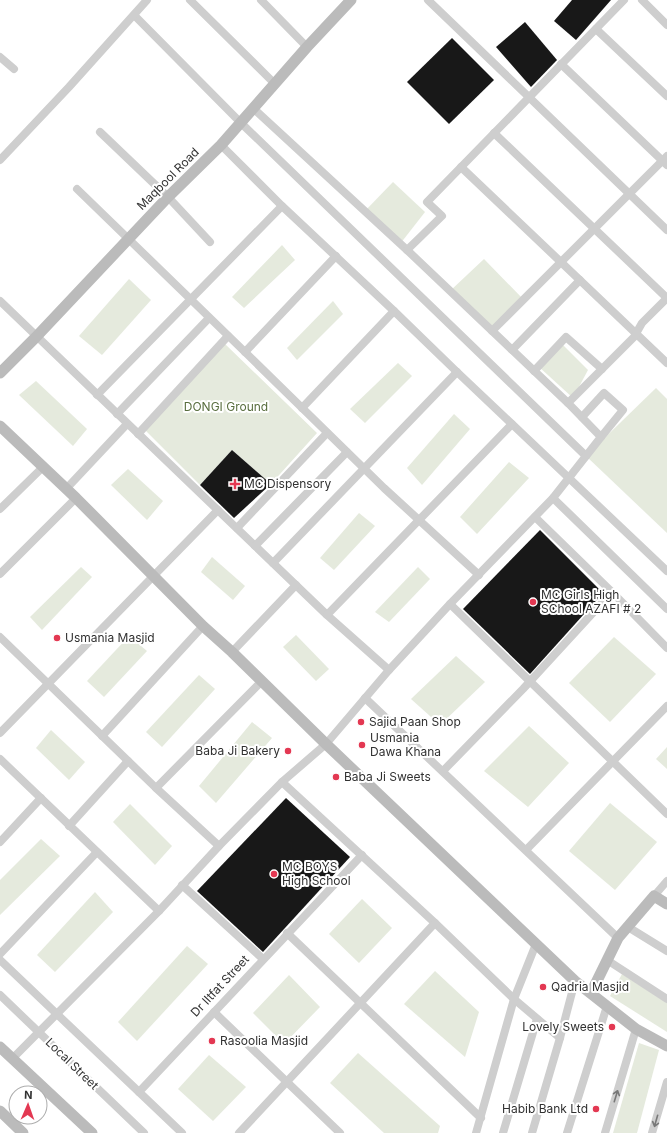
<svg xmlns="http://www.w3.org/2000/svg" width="667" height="1133" font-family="Inter,sans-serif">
  <rect width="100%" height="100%" fill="#fff"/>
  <g fill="#e5eadd">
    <path d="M393,182L425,212L400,244L364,212Z"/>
    <path d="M282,245L295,260L244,308L232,297Z"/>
    <path d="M484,259L523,299L492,331L450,291Z"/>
    <path d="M129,279L151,300L102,355L79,336Z"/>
    <path d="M333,301L343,314L297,360L287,348Z"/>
    <path d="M561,343L588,370L573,398L538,366Z"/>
    <path d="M225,344L317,433L271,484L232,450L200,485L145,430Z"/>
    <path d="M398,363L412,376L365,423L350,409Z"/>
    <path d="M36,381L87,429L73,446L19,395Z"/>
    <path d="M656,388L667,399V533L586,456Z"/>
    <path d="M454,414L470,429L422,485L407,468Z"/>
    <path d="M509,462L529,478L477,534L460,517Z"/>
    <path d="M128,469L163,501L147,520L111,485Z"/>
    <path d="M359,513L375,526L334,570L320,558Z"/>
    <path d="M212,557L245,586L233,600L201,572Z"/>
    <path d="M81,567L92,577L42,630L30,617Z"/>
    <path d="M418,567L430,579L389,622L375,612Z"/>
    <path d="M296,635L329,669L316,681L283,647Z"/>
    <path d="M129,636L147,651L104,697L87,681Z"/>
    <path d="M614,637L656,674L610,722L569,683Z"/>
    <path d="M456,656L485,682L440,725L411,699Z"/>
    <path d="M199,675L215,689L162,747L146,732Z"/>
    <path d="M252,722L272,738L216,803L199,786Z"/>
    <path d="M529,726L569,763L528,807L484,771Z"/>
    <path d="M51,730L85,762L69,780L36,748Z"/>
    <path d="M667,747V769L656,759Z"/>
    <path d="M610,803L657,842L615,890L569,851Z"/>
    <path d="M130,804L172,846L155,865L113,822Z"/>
    <path d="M41,839L60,856L0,915V880Z"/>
    <path d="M95,892L113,912L55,972L37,955Z"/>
    <path d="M362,899L392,928L359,963L329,934Z"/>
    <path d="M187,946L208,964L137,1041L118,1022Z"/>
    <path d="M435,971L479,1012L465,1057L404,1004Z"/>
    <path d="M622,974L667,1003V1032L610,996Z"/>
    <path d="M289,975L320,1007L284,1044L253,1013Z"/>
    <path d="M639,1043L659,1050L637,1133H613Z"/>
    <path d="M358,1053L440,1126L438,1133H384L330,1083Z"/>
    <path d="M209,1055L246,1087L213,1121L178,1089Z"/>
  </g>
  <g fill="#181818">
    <path d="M572,0H611L576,40L554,21Z"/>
    <path d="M525,22L557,60L531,87L496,47Z"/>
    <path d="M452,38L494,80L449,124L407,82Z"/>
    <path d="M232,450L271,484L234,518L200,485Z"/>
    <path d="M540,530L603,593L530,674L463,609Z"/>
    <path d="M286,798L350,857L263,952L197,891Z"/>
  </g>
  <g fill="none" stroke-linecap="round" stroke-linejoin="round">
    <g stroke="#cecece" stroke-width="8">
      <path d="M190,0L275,84"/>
      <path d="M261,0L307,47"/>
      <path d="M428,0L667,230"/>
      <path d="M642,0L667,25"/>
      <path d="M134,15L241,123L586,456"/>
      <path d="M596,29L667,96"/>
      <path d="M0,57L14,69"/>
      <path d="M561,64L667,165"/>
      <path d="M254,109L407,250L442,216L427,202L624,0"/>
      <path d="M100,132L168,197L210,242"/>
      <path d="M494,133L667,298"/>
      <path d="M221,145L282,206L394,311L457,372L667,571"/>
      <path d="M0,160L69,87L147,0"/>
      <path d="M461,167L667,363"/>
      <path d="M77,189L245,352L384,488L479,575"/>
      <path d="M407,250L568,403"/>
      <path d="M0,301L327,615L389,670L326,744L282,782L219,846L159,911L12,1059"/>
      <path d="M492,331L667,156"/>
      <path d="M512,350L580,280"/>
      <path d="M245,352L336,256"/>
      <path d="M534,371L566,337L602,369"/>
      <path d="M97,395L282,206"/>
      <path d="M302,408L394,311"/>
      <path d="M117,414L209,318"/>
      <path d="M582,417L604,393L623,410L601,437"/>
      <path d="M138,434L228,336"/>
      <path d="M66,489L127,424"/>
      <path d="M553,498L667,609"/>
      <path d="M0,509L43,467"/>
      <path d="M535,517L612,592L667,648"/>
      <path d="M237,528L327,433"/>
      <path d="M255,546L347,452"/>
      <path d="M273,563L457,372"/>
      <path d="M0,574L76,498"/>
      <path d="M450,604L667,814"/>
      <path d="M327,615L512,424"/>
      <path d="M0,637L156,788L219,846"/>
      <path d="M232,652L296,585"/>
      <path d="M389,670L450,604L553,498L601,437L568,403L634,337L642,323L667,298"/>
      <path d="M365,698L618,938"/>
      <path d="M0,733L218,510"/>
      <path d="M102,736L203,626"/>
      <path d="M0,759L159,911"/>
      <path d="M443,771L523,689L612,592"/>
      <path d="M282,782L435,923L514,999L560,1038"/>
      <path d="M156,788L262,681"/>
      <path d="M69,826L128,761"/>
      <path d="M0,842L41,798"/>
      <path d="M526,850L667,706"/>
      <path d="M182,885L263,959"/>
      <path d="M654,896L667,881"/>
      <path d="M628,927L667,951"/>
      <path d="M287,933L481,1118"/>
      <path d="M0,954L97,852"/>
      <path d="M0,960L139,1092"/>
      <path d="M607,960L667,999"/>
      <path d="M0,995L144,1133"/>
      <path d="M214,1012L340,1133"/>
      <path d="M182,1133L139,1092L362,855"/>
      <path d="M239,1133L435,923"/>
      <path d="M476,1133L514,999L536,944"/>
      <path d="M503,1133L537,1019"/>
      <path d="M532,1133L560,1038L575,981"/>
      <path d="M567,1133L607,1006"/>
      <path d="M605,1133L636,1029"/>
      <path d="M652,1133L667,1082"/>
    </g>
    <g stroke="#bbb" stroke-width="11">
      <path d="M0,373L36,337L168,197L221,145L307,47L351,0"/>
      <path d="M0,426L76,498L203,626L232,652L326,744L575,981L636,1029L667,1046"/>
      <path d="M591,993L618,938L654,896L667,904"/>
      <path d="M0,1047L92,1133"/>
      <path d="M0,1111L23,1133"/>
    </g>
  </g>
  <defs><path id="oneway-shaft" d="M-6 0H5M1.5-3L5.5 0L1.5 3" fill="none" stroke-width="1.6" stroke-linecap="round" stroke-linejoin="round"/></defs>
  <g stroke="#787878">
    <use href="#oneway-shaft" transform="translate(616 1096) rotate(-73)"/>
    <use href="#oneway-shaft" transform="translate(656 1121) rotate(106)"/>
  </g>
  <g fill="#e33852" stroke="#fff" stroke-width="1.5">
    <path d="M233 478h4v4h4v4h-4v4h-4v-4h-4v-4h4z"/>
    <circle cx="533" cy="602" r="4"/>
    <circle cx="57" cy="638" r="4"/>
    <circle cx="361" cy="722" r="4"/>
    <circle cx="362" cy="745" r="4"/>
    <circle cx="288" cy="751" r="4"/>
    <circle cx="336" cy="777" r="4"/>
    <circle cx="274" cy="874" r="4"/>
    <circle cx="543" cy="987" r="4"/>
    <circle cx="612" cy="1027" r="4"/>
    <circle cx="212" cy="1041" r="4"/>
    <circle cx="596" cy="1109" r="4"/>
  </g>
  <g text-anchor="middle" stroke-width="4" stroke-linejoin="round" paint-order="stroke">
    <g font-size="12" fill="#313131" stroke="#fff">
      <text transform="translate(168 179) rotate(-45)" y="4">Maqbool Road</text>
      <text transform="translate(220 986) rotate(-47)" y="4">Dr Iltfat Street</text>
      <text transform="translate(72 1064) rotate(44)" y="4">Local Street</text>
    </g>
    <g font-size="12" fill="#586d3e" stroke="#fff">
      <text x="226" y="411">DONGI Ground</text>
    </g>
    <g font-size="12" fill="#313131" stroke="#fff" text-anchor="start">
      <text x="244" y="488">MC Dispensory</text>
      <text x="541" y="599">MC Girls High<tspan x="541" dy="14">SChool AZAFI # 2</tspan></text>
      <text x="65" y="642">Usmania Masjid</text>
      <text x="369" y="726">Sajid Paan Shop</text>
      <text x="370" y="742">Usmania<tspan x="370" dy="14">Dawa Khana</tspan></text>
      <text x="280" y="755" text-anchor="end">Baba Ji Bakery</text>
      <text x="344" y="781">Baba Ji Sweets</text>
      <text x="282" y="871">MC BOYS<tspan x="282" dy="14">High School</tspan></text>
      <text x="551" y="991">Qadria Masjid</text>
      <text x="604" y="1031" text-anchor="end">Lovely Sweets</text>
      <text x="220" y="1045">Rasoolia Masjid</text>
      <text x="588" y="1113" text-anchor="end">Habib Bank Ltd</text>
    </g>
  </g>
  <g transform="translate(28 1105) rotate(2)"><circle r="19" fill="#ffffff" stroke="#adadad"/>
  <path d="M0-3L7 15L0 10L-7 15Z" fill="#e33852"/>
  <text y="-6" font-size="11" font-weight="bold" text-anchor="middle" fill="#313131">N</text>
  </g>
</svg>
